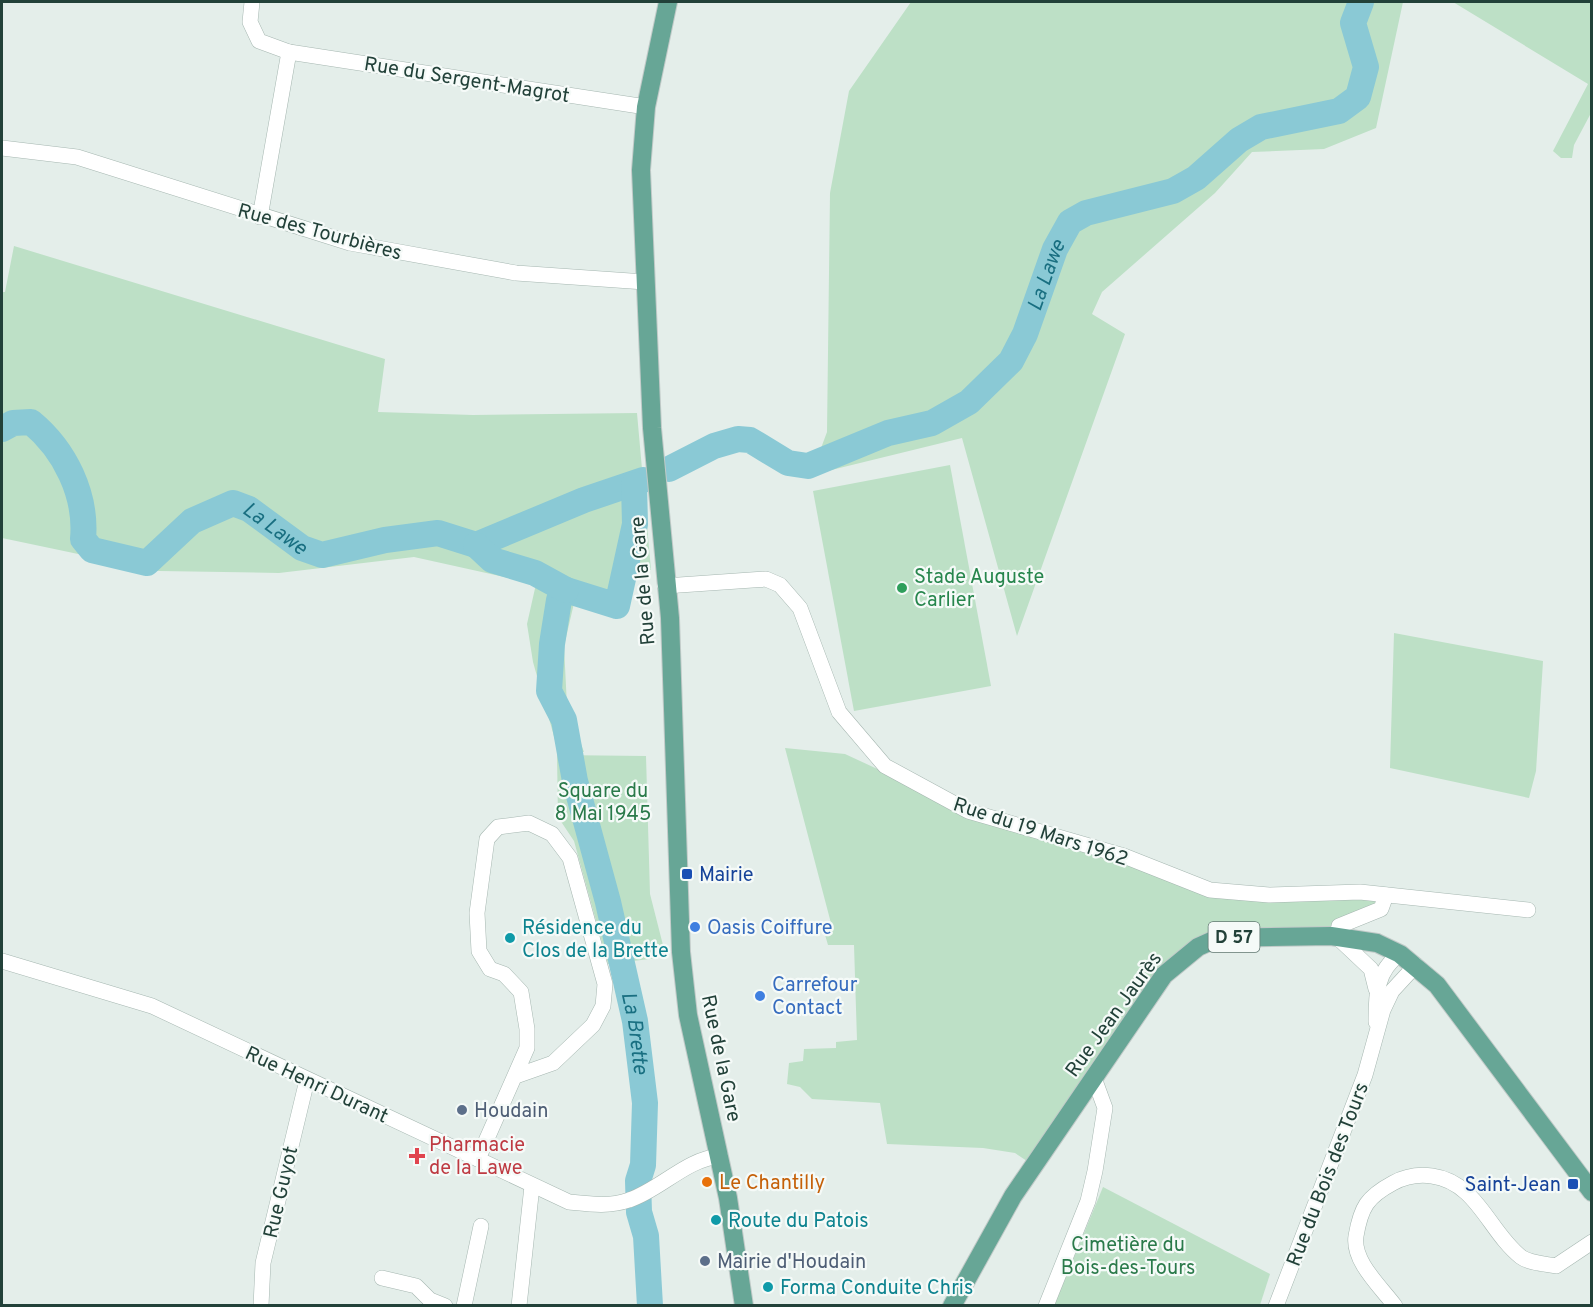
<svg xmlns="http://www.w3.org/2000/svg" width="1593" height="1307" font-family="Overpass,sans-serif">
  <rect width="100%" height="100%" fill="#e4eeea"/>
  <g fill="#bde0c6">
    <path d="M911,2H1403L1376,128L1324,149L1252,152L1215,193L1102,292L1092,314L1125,334L1017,636L962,438L811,475L827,432L830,193L849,91Z"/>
    <path d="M1453,2H1591V113L1574,145L1572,158H1561L1553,151L1588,84Z"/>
    <path d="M14,246L385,359L378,412L473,415L637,413L651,570L631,572L620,613L575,599L564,646L567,706L584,752L557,747L533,662L527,624L536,584L414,557L279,573L159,571L2,538V292H5Z"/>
    <path d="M950,465L991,686L854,711L813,491Z"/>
    <path d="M1394,633L1543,661L1536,771L1529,798L1390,768Z"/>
    <path d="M785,748L845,754L968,811L1210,890L1386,895L1381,909L1339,926L1218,938L1179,961L1033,1165L1015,1153L983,1148L887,1144L880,1103L812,1099L800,1087L787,1084L789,1063L803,1061L804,1049L836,1048V1042L857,1040L854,945H828L823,928L832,927Z"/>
    <path d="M557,755L646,756L650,894L666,957L608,964L574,841L558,817Z"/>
    <path d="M1103,1187L1270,1274L1260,1305L1054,1306Z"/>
  </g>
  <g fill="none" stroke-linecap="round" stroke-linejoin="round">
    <g stroke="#8ac9d5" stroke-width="26">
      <path id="s1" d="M2,429L13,423L31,422C65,450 87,495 83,539L92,550L147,563L192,521L233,503L249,509L302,548L322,555L385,540L438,533L476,545L584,500L643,480"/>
      <path id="s2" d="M669,469L714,446L738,439L750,440L788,463L808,466L888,433L932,423L969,402L1011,361L1025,334L1055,249L1070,222L1086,213L1173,191L1196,178L1239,140L1261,127L1339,111L1358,97L1366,67L1353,23L1361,2"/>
      <path id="s3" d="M634,485L635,524L617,606L566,590L559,600L552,644L549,691L564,720L575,781L608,902L635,1021L645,1103L643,1165L638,1181L639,1212L646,1236L650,1306"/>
      <path d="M476,545L492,560L535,573L566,590"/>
    </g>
    <defs>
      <g id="minor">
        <path d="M252,2L250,22L259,41L289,52L646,107"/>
        <path d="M2,148L77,157L350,243L516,273L645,282"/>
        <path d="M260,217L289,52"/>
        <path d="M665,586L766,579L780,585L800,608L839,712L885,766L968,811L1124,856L1210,890L1269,895L1360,892L1528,910"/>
        <path d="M2,961L152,1006L569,1202C589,1204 609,1207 629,1200C660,1190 686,1159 720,1156"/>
        <path d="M1376,989L1371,969L1337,937L1339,926L1381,909L1386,895"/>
        <path d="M1376,1022C1376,994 1376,971 1400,954"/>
        <path d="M478,1159L527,1048V1029L521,992L504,974L490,969L479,951L477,913L487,839L498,827L529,823L552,834L570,858L605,984L603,1006L593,1025L553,1063L516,1076"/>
        <path d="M382,1278L416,1286L430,1300L445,1306"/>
        <path d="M261,1306L263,1263L307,1080"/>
        <path d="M464,1306L481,1226"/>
        <path d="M519,1306L532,1186"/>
        <path d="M1046,1306L1088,1201L1095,1171L1105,1108L1094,1078"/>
        <path d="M1276,1306L1365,1075L1383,1010L1392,991L1416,965"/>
        <path d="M1395,1306C1381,1287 1352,1261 1356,1236C1361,1207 1367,1197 1393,1183C1406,1176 1418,1174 1432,1176C1477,1182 1489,1232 1521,1257C1529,1263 1546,1264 1556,1266L1592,1242"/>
      </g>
      <g id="major">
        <path d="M668,2L646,107L641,170L652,428L670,618L681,952L688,1015L728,1198L744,1306"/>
        <path d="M952,1306L1013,1196L1164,975L1198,947L1218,938L1331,936L1377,943L1400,954L1437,985L1592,1192"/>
      </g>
    </defs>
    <use href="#minor" stroke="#a6b7b1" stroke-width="16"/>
    <use href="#major" stroke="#c1cac8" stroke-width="20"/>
    <use href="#minor" stroke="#fff" stroke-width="15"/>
    <use href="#major" stroke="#67a696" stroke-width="18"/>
  </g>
  <circle fill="#2e9e5b" stroke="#f5faf8" stroke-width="2" cx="902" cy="588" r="6"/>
  <g fill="#1a4fb4" stroke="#f5faf8" stroke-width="2">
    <rect x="681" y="868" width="12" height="12" rx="3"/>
    <rect x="1567" y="1178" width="12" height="12" rx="3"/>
  </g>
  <g fill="#3f7fe0" stroke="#f5faf8" stroke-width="2">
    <circle cx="695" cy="927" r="6"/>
    <circle cx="760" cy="996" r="6"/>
  </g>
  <g fill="#0f9aa8" stroke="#f5faf8" stroke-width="2">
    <circle cx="510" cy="938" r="6"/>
    <circle cx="716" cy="1220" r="6"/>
    <circle cx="768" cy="1287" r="6"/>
  </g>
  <g fill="#5c6f8a" stroke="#f5faf8" stroke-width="2">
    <circle cx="462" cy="1110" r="6"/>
    <circle cx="705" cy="1261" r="6"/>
  </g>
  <path fill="#e0444e" stroke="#f5faf8" stroke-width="2" d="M414 1147h6v6h6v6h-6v6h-6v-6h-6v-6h6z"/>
  <circle fill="#e8710a" stroke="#f5faf8" stroke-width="2" cx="707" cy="1182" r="6"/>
  <g text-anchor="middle" stroke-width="4.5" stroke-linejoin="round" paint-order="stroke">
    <rect fill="#f5faf8" stroke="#617872" stroke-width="1.5" x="1208.5" y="922" width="51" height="30" rx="4.5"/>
    <g font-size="18" font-weight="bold" fill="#224139">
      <text x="1234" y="943">D 57</text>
    </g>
    <g font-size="20" fill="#224139" stroke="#f5faf8">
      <text transform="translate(467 79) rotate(9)" y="7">Rue du Sergent-Magrot</text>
      <text transform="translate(320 231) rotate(15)" y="7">Rue des Tourbières</text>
      <text transform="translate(642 581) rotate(-95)" y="7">Rue de la Gare</text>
      <text transform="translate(1041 831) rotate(18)" y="7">Rue du 19 Mars 1962</text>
      <text transform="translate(1113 1014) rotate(-54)" y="7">Rue Jean Jaurès</text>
      <text transform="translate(722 1058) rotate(78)" y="7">Rue de la Gare</text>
      <text transform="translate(317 1084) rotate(25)" y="7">Rue Henri Durant</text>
      <text transform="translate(1327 1174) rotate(-69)" y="7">Rue du Bois des Tours</text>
      <text transform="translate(280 1192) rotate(-77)" y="7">Rue Guyot</text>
    </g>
    <g font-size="20" fill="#27864d" stroke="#f5faf8" text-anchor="start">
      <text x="914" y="583">Stade Auguste<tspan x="914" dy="23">Carlier</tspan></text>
    </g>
    <g font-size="20" fill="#2a7a4a" stroke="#f5faf8">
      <text x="603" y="797">Square du<tspan x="603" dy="23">8 Mai 1945</tspan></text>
      <text x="1128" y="1251">Cimetière du<tspan x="1128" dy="23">Bois-des-Tours</tspan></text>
    </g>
    <g font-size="20" fill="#164399" stroke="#f5faf8" text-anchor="start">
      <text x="699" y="881">Mairie</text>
      <text x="1561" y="1191" text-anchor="end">Saint-Jean</text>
    </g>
    <g font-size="20" fill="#0d838f" stroke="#f5faf8" text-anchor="start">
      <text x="522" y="934">Résidence du<tspan x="522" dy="23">Clos de la Brette</tspan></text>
      <text x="728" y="1227">Route du Patois</text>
      <text x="780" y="1294">Forma Conduite Chris</text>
    </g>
    <g font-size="20" fill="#366cbe" stroke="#f5faf8" text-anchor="start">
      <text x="707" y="934">Oasis Coiffure</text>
      <text x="772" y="991">Carrefour<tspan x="772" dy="23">Contact</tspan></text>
    </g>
    <g font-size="20" fill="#4e5e75" stroke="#f5faf8" text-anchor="start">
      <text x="474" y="1117">Houdain</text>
      <text x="717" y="1268">Mairie d'Houdain</text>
    </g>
    <g font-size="20" fill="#be3a42" stroke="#f5faf8" text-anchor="start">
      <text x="429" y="1151">Pharmacie<tspan x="429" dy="23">de la Lawe</tspan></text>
    </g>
    <g font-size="20" fill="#c56008" stroke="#f5faf8" text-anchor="start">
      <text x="719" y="1189">Le Chantilly</text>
    </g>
    <g font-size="21" font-style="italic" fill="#196f81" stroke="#f5faf8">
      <text dy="7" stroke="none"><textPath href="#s2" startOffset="478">La Lawe</textPath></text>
      <text dy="7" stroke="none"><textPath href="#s1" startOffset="390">La Lawe</textPath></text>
      <text dy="7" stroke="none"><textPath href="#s3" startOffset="634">La Brette</textPath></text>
    </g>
  </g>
  <rect width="1593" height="1307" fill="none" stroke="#224139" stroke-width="6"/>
</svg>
